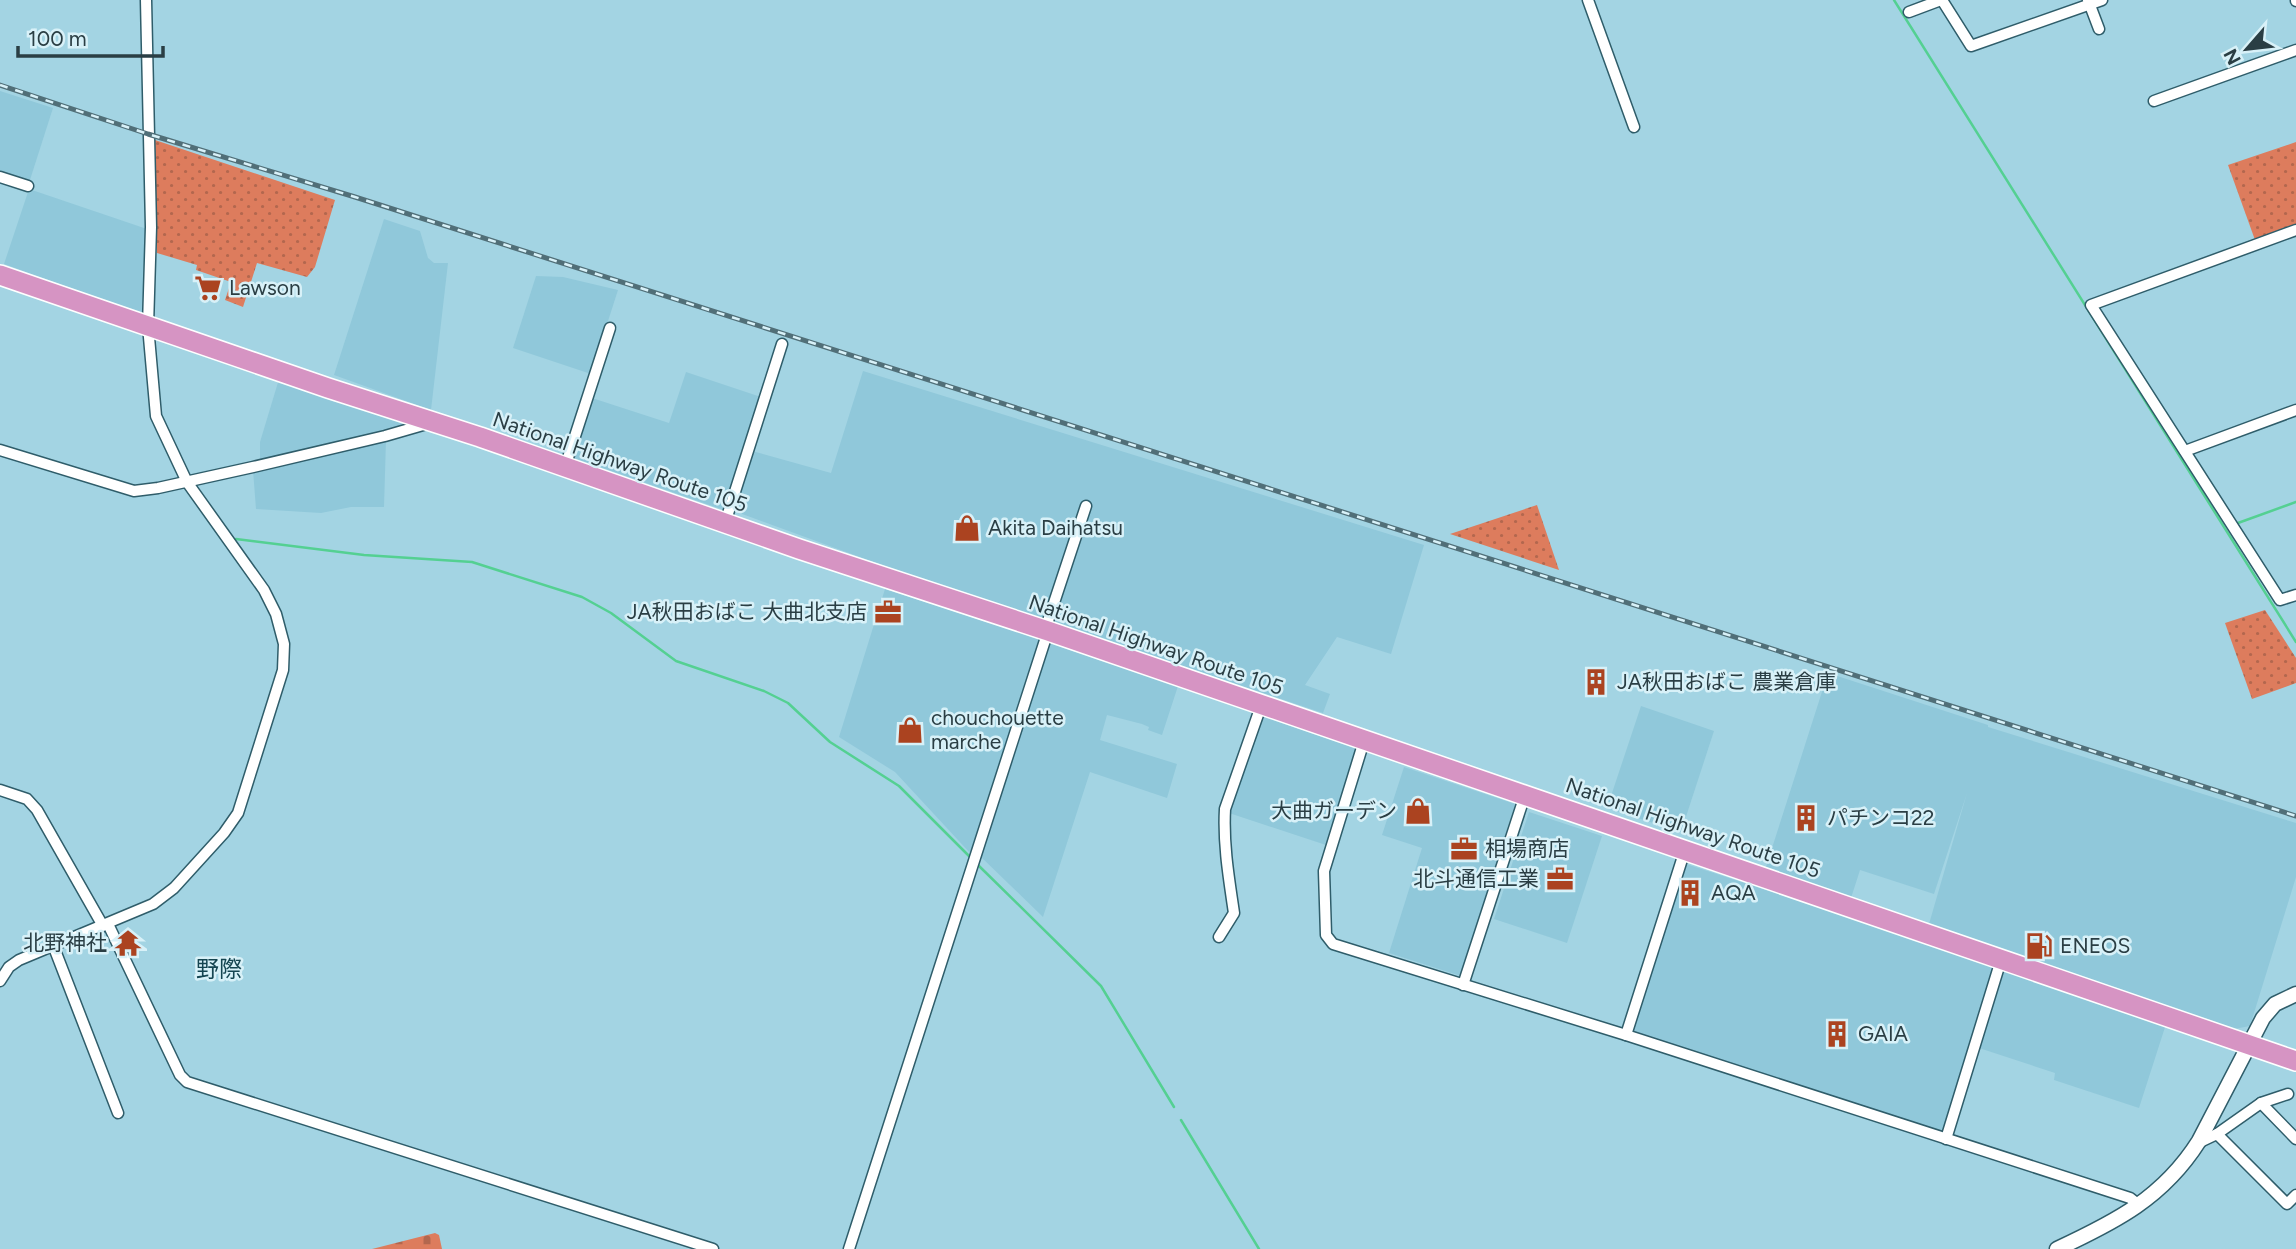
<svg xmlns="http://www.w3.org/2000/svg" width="2296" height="1249" font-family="Figtree,'Noto Sans JP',sans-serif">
  <defs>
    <pattern id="grass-dots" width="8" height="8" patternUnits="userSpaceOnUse" patternTransform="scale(1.75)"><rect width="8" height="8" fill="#dd7c5d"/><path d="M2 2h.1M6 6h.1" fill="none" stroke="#b3674e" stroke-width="1.8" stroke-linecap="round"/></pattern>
    <pattern id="cemetery-stones" width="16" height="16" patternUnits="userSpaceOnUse" patternTransform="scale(1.75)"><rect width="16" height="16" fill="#dd7c5d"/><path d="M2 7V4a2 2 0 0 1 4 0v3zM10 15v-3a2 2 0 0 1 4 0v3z" fill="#b3674e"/></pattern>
  </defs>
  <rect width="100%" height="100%" fill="#a3d4e3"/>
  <g fill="#90c8da">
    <path d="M0,91L53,108L29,183L0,174Z"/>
    <path d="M29,189L147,229L145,315L4,264Z"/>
    <path d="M384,219L420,231L428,258L434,263H448L431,410L334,375Z"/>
    <path d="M536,276L563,277L618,290L591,374L513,348Z"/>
    <path d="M863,371L1424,545L1391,654L1337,637L1305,685L1330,694L1323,713L890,568L734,511L752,451L831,473Z"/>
    <path d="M686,372L761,397L724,510L574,458L592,398L669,423Z"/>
    <path d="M279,379L411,425L260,462V442Z"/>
    <path d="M386,440L384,507H351L321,513L256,509L253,470Z"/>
    <path d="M885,589L1039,639L970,853L895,772L839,737Z"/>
    <path d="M1046,642L1178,686L1162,735L1148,730L1149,727L1142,724L1107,715L1100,740L1177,764L1167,798L1090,772L1043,917L980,856Z"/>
    <path d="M1828,673L1988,725V727L2296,823V877L2250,1026L2234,1029L1929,924L1967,793L1934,894L1860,870L1851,898L1765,870Z"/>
    <path d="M1641,706L1714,731L1681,832L1607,808Z"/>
    <path d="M1261,716L1361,750L1329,846L1229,813Z"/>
    <path d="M1404,767L1515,804L1461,976L1389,953L1422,848L1382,835Z"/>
    <path d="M1529,812L1602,836L1567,943L1494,919Z"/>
    <path d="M1686,864L1997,965L1944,1132L1632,1031Z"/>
    <path d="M2005,968L2167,1021L2139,1108L2054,1080L2055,1073L1979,1048Z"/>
  </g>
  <g fill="url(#grass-dots)">
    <path d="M155,140L335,200L315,267L307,277L257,263L243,307L225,300L231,282L196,270L197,265L157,253Z"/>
    <path d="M2296,142V225L2255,240L2228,165Z"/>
    <path d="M1537,505L1559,570L1450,534Z"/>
    <path d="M2265,610L2296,658V683L2252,699L2225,623Z"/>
  </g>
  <path fill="url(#cemetery-stones)" d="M435,1233L439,1235L442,1249H372Z"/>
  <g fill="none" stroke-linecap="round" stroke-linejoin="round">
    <g stroke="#54d092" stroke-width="2.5">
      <path d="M1894,0L2296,642"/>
      <path d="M2238,523L2296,502"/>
      <path d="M236,539L364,555L472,562L582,597L611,613L676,661L764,691L788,703L830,742L899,786L972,859"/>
      <path d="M977,864L1101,986L1174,1107"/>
      <path d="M1181,1120L1259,1249"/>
    </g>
    <defs>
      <g id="minor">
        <path d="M1588,0L1634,127"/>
        <path d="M1942,0L1971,46L2102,0"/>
        <path d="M2088,0L2099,29"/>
        <path d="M2296,0V1"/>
        <path d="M1909,12L1941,0"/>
        <path d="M2154,101L2296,50"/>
        <path d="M0,177L28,186"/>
        <path d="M2296,230L2091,305L2280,600L2296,595"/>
        <path d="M0,450L134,491L158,488L253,467L385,436L430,423"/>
        <path d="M2185,451L2296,410"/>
        <path d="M565,467L610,328"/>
        <path d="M725,523L782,344"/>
        <path d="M1045,630L1086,506"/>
        <path d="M1364,741L1324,871L1326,935L1333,944L1626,1035L2130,1198L2139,1205"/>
        <path d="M0,790L27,799L37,810L103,926"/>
        <path d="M108,924L180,1075L187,1082L713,1249"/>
        <path d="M1219,937L1234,913C1229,879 1223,844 1225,809L1261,706"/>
        <path d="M53,945L118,1113"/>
        <path d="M0,981L9,967L19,960L153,904L174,888L224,833L238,813L283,670L284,644L276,614L264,590L187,482L156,416L148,326L151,227L146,0"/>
        <path d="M1463,985L1525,795"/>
        <path d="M1626,1035L1685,850"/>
        <path d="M2261,1103L2296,1139"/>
        <path d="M2217,1134L2287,1204L2296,1195"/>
        <path d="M1946,1139L2001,960"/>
        <path d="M2198,1143L2217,1134L2261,1103L2288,1094"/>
        <path d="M849,1249L1048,631"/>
      </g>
      <path id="tertiary" d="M2057,1249C2115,1222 2163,1198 2199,1141L2263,1018L2275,1004L2296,994"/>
      <path id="trunk" d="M0,275L328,388L480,437L799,549L1048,631L2296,1061"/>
    </defs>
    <use href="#minor" stroke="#2f5d6a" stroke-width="13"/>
    <use href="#tertiary" stroke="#2f5d6a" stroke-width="17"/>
    <use href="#trunk" stroke="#fff" stroke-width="22"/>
    <use href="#minor" stroke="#fff" stroke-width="10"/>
    <use href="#tertiary" stroke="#fff" stroke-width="14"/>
    <use href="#trunk" stroke="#d694c3" stroke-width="19"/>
    <defs>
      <path id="rail" d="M0,85L148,134L355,197L2296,816"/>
    </defs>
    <use href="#rail" stroke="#516f78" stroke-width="5"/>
    <use href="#rail" stroke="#d8f1f8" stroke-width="2.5" stroke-dasharray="8" stroke-linecap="butt"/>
  </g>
  <defs>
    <symbol id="supermarket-bare" viewBox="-9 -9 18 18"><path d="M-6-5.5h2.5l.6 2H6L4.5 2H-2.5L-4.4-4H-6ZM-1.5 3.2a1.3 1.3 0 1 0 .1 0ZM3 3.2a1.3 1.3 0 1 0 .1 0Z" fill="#ab4320" stroke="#d8f1f8" stroke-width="2.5" paint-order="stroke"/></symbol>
    <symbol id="shop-bare" viewBox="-9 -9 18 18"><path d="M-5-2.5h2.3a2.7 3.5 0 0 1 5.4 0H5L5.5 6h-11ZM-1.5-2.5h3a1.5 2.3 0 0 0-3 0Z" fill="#ab4320" stroke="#d8f1f8" stroke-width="2.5" paint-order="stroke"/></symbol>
    <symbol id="office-bare" viewBox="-9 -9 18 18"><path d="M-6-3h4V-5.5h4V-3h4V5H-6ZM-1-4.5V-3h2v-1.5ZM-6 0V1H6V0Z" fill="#ab4320" stroke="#d8f1f8" stroke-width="2.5" paint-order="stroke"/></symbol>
    <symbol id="building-bare" viewBox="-9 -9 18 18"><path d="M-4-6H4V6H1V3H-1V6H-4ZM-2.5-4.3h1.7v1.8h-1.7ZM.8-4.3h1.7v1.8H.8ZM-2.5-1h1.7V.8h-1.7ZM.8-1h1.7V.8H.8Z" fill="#ab4320" stroke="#d8f1f8" stroke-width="2.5" paint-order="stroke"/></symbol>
    <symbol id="temple-bare" viewBox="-9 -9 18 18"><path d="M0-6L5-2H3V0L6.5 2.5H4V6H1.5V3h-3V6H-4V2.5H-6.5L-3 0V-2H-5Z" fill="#ab4320" stroke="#d8f1f8" stroke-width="2.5" paint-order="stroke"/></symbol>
    <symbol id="fuel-bare" viewBox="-9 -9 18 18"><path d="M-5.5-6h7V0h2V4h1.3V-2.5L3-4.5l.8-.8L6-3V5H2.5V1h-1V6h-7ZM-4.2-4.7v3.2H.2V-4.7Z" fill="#ab4320" stroke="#d8f1f8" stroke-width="2.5" paint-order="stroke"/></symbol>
  </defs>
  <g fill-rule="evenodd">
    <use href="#supermarket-bare" x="189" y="269" width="38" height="38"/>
    <use href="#shop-bare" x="948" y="509" width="38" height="38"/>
    <use href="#office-bare" x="869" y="593" width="38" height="38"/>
    <use href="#building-bare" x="1577" y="663" width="38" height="38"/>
    <use href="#shop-bare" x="891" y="711" width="38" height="38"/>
    <use href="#shop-bare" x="1399" y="792" width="38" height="38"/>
    <use href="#building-bare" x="1787" y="799" width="38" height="38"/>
    <use href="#office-bare" x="1445" y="830" width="38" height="38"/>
    <use href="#office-bare" x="1541" y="860" width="38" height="38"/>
    <use href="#building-bare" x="1671" y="874" width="38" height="38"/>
    <use href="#temple-bare" x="109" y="924" width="38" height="38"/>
    <use href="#fuel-bare" x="2020" y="927" width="38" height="38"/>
    <use href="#building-bare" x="1818" y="1015" width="38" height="38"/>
  </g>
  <g text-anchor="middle" stroke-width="5" stroke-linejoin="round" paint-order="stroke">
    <g font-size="21" fill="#2a3e44" stroke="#d8f1f8" text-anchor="start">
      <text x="229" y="295">Lawson</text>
      <text x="988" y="535">Akita Daihatsu</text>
      <text x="867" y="619" text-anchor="end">JA秋田おばこ 大曲北支店</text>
      <text x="1617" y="689">JA秋田おばこ 農業倉庫</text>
      <text x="931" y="725">chouchouette<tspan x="931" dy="24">marche</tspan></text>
      <text x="1397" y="818" text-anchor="end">大曲ガーデン</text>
      <text x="1827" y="825">パチンコ22</text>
      <text x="1485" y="856">相場商店</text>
      <text x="1539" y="886" text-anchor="end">北斗通信工業</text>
      <text x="1711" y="900">AQA</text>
      <text x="107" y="950" text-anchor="end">北野神社</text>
      <text x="2060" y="953">ENEOS</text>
      <text x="1858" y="1041">GAIA</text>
    </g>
    <g font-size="21" fill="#2a3e44" stroke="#d8f1f8">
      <text transform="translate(620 462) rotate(19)" y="7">National Highway Route 105</text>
      <text transform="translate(1156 645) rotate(19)" y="7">National Highway Route 105</text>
      <text transform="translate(1693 828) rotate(19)" y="7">National Highway Route 105</text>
    </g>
    <g font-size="23" fill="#154551" stroke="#d8f1f8">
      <text x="219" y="977">野際</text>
    </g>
  </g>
  <g transform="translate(2247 49) rotate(242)" stroke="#d8f1f8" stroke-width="5" paint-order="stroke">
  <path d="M0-5L12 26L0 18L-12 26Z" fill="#2a3e44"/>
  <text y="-10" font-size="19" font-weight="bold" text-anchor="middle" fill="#2a3e44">N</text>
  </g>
  <path d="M18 46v10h145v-10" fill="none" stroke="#2a3e44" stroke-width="3.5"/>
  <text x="28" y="46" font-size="21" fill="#2a3e44" stroke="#d8f1f8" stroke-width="5" paint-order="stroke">100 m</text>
</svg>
